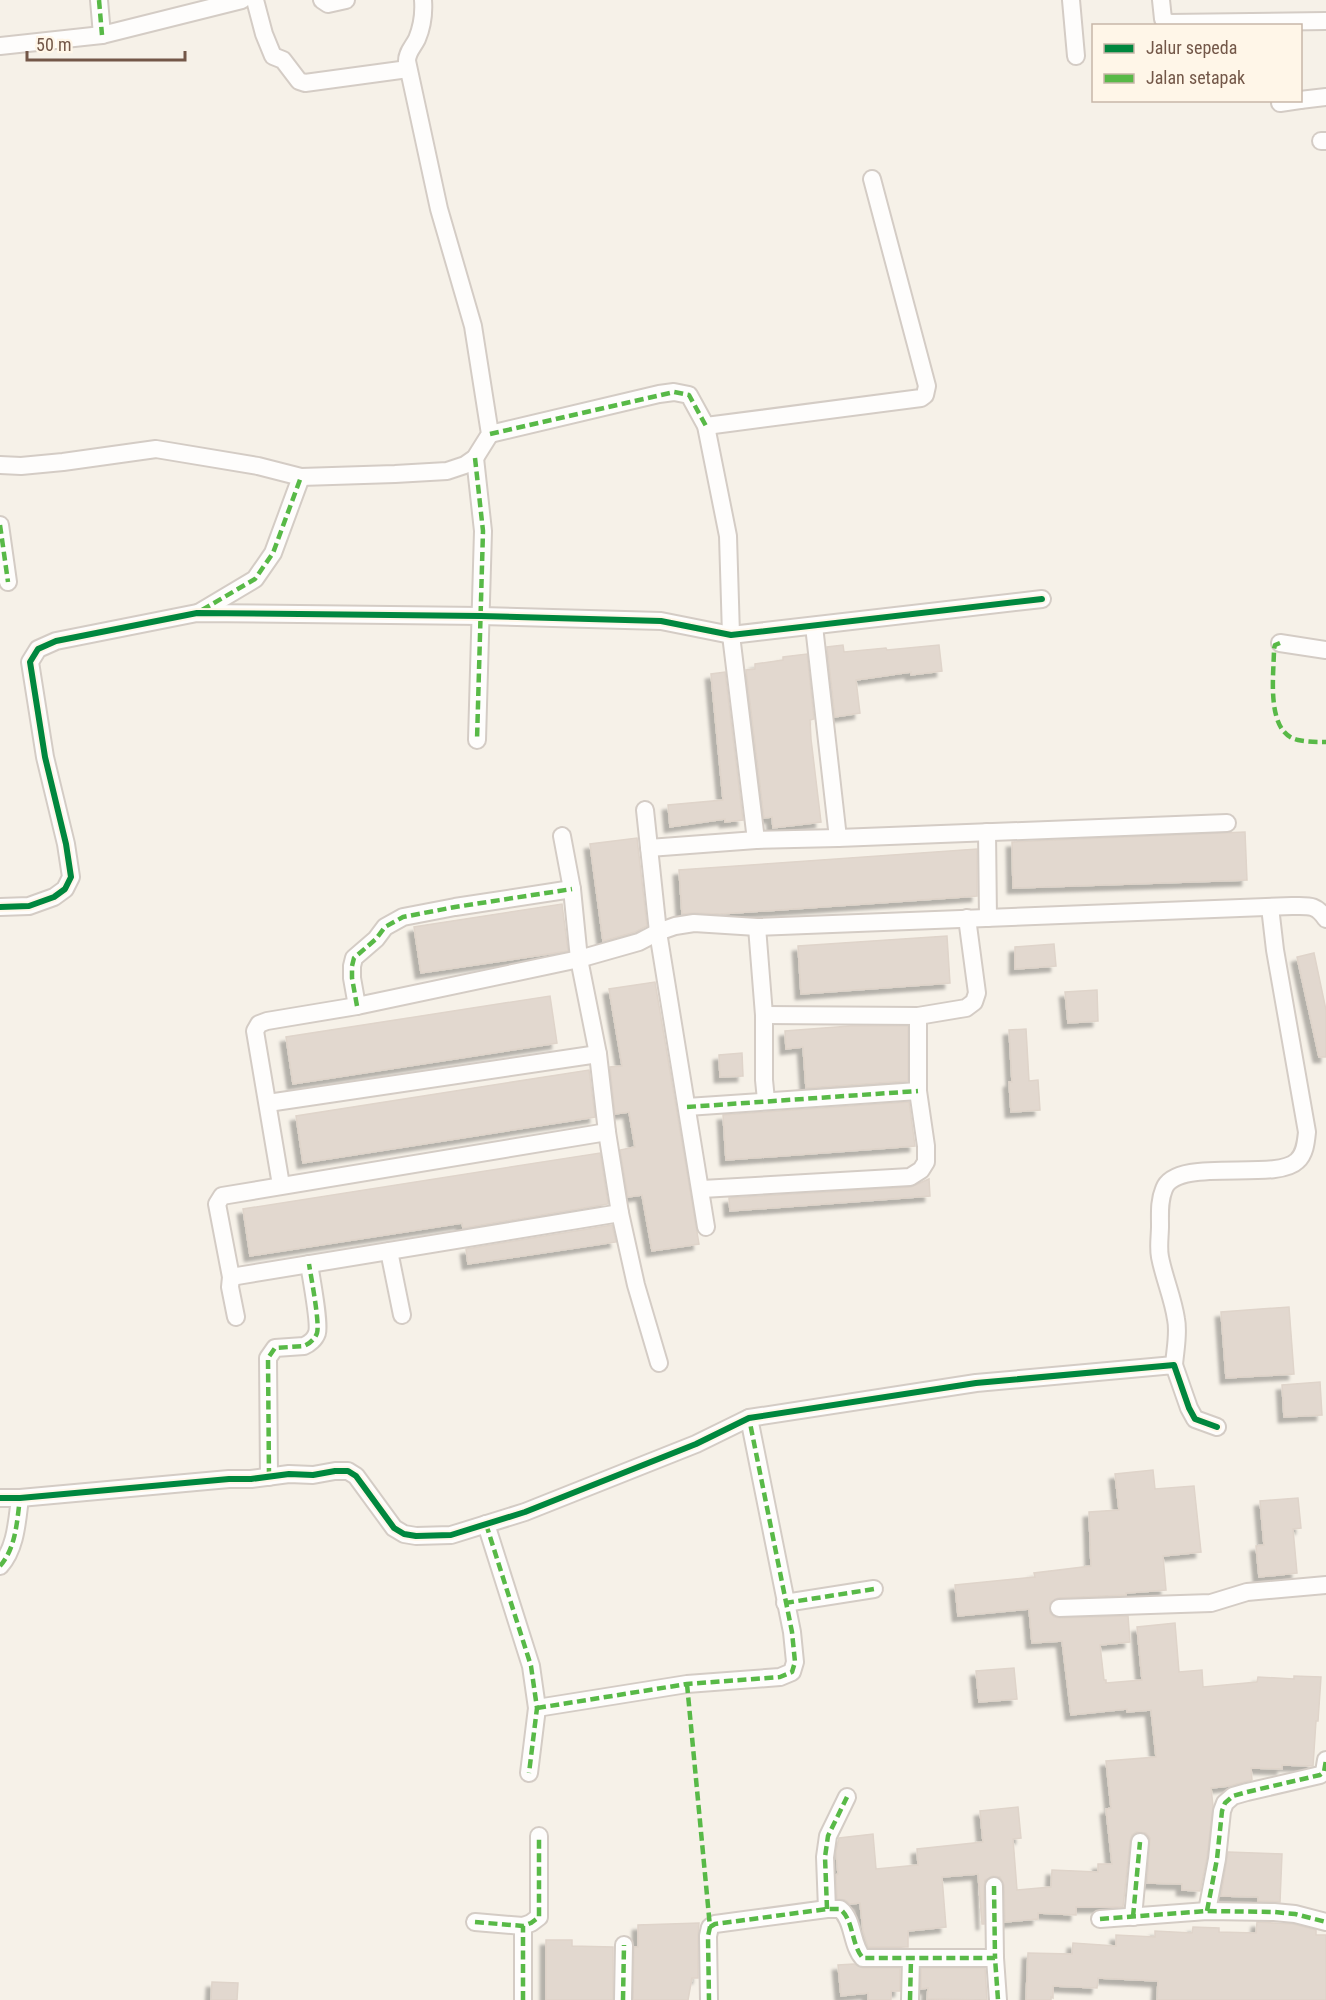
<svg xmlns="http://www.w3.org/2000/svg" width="1326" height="2000" font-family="'Roboto Condensed',sans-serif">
  <defs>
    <filter id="shadow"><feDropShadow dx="-5.5" dy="5.5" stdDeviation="1.5" flood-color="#0004"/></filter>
  </defs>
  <rect width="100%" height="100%" fill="#f6f1e8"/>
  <g fill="#e2d8cf" stroke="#dfd4ca" stroke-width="1.5" filter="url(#shadow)">
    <path d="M843,645L844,652L886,648L887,650L939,645L942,671L911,675V672L856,680L860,713L835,717L827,647Z"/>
    <path d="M807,654L814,719L810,720L811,739L821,822L773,828L772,817L764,818L746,670L755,669V664L783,660V657Z"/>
    <path d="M725,672L743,820L725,822V819L670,827L668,805L723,800L711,674Z"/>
    <path d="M1245,832L1247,880L1013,888L1012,842Z"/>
    <path d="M637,838L647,926L635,932L603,941L590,844Z"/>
    <path d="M977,849V896L720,914L694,913L682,914L679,870Z"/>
    <path d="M562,904L568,951L421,973L414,927Z"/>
    <path d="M947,936L950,983L801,994L798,946Z"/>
    <path d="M1054,944L1056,966L1015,969V947Z"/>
    <path d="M1314,953L1326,1010V1057H1319L1297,957Z"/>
    <path d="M655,982L699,1244L652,1251L642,1195L628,1197L620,1150L635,1147L629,1112L615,1114L610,1067L622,1066L609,989Z"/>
    <path d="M1097,990L1098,1021L1068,1023L1065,992Z"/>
    <path d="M550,996L557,1043L293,1084L286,1037Z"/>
    <path d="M850,1026H908V1081L806,1088L803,1047L786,1049L785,1031Z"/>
    <path d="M1026,1029L1029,1081L1038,1080L1040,1110L1011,1112L1009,1082H1012L1009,1030Z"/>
    <path d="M742,1053L743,1076L720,1077L719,1055Z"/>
    <path d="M589,1070L595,1117L303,1163L296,1116Z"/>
    <path d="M909,1102L915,1146L726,1160L723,1115Z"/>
    <path d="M600,1153L608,1204L463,1228L462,1223L250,1256L243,1209Z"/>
    <path d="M929,1179L930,1196L730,1211L729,1198L911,1187Z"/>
    <path d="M612,1225L616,1242L468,1264L466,1249Z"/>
    <path d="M1289,1307L1294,1374L1226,1378L1221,1312Z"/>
    <path d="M1320,1382L1322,1415L1284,1417L1282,1385Z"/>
    <path d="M1153,1470L1155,1489L1194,1486L1201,1552L1163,1556L1166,1590L1126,1593V1595L1058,1598L1050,1603V1613L1054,1617L1059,1618L1128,1616L1130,1642L1100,1645L1104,1680H1106V1683L1142,1680L1137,1627L1175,1623L1179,1672L1202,1670L1203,1687L1257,1682L1258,1677L1294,1679V1676L1321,1677L1318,1721H1316L1313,1766L1282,1765V1769L1251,1768L1252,1780L1229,1786L1211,1788L1213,1806L1207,1857L1200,1891L1182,1890V1884L1147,1883L1150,1838L1146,1833L1136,1832L1132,1835L1130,1841L1123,1907H1076V1915L1038,1913V1919L1005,1922L1004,1885L1000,1877L993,1876L985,1880L984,1886V1924H982L978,1874L942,1877L946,1927L908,1931V1947H868L863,1931L860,1903L850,1904L845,1900L837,1899L836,1875L838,1874L836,1852L839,1838L873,1834L876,1869L918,1865L917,1849L983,1842L980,1811L1018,1807L1021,1838L1013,1839L1017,1890L1051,1887L1052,1870L1098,1872V1864H1112L1106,1809L1111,1808L1106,1761L1156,1757L1151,1710L1127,1712V1709L1071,1715L1062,1641L1032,1643L1029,1609L958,1616L955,1585L1035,1577L1034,1573L1091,1566L1089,1512L1119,1510L1115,1474Z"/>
    <path d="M1298,1498L1301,1528L1293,1529L1297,1573L1259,1577L1256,1546L1264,1545L1260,1501Z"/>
    <path d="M1014,1668L1017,1699L979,1702L976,1671Z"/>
    <path d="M1228,1852L1282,1854L1280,1902L1258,1901V1897L1221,1896Z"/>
    <path d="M1257,1922L1293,1924L1316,1930V1935H1326V2000H1157L1158,1981L1098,1978L1097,1988L1053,1986V1998L1051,1997V2000H1026L1028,1953L1072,1954L1073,1943L1116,1946V1935L1155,1937V1931L1192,1933L1193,1927L1219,1928V1932L1256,1933Z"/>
    <path d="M699,1923L698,1936V1978H692L688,2000H633L634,1947H638V1925Z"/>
    <path d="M546,1940H572V1946L613,1947V2000H546Z"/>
    <path d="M854,1964L863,1968H900V1991H891V2000H868V1993L841,1996L838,1965Z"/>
    <path d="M921,1968H985L987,2000L927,1999L928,1988L921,1989Z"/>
    <path d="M212,1982L238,1983L237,2000H211Z"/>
  </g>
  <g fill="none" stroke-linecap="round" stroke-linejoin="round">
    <defs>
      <g id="street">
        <path d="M99,0L102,35"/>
        <path d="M255,0L264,34L273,56L283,60L299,81L305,83L408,69"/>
        <path d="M322,0L328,4L346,0"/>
        <path d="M1071,0L1076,56"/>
        <path d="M1161,0L1163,19L1169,23L1326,21"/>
        <path d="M0,46L102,35L242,0"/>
        <path d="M1300,100L1326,97"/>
        <path d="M1280,103L1300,100"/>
        <path d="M1321,141H1326"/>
        <path d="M706,426L921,398L925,395L927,386L872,179"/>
        <path d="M490,434L659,394L674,392L689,395L706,426L728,536L731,635L756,840"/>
        <path d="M475,458L483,531L477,740"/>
        <path d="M0,465L21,466L63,462L156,449L258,466L301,477L395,474L447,471L465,465L475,458L490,434L473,326L439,209L407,61C407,52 413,47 417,39C422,27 424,13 423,0"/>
        <path d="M0,525L8,582"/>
        <path d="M198,613L255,579L273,553L301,477"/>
        <path d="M814,626L838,838"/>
        <path d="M1280,643L1326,650"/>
        <path d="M645,810L658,932L706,1227"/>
        <path d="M987,832L988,918"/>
        <path d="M649,848L756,840L838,838L1227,823"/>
        <path d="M0,907L29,906L54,897L65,889L71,877L66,844L45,757L30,662L38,649L56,641L197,613L481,616L661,621L731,635L1042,599"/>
        <path d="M757,927L764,1015V1080L766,1100"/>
        <path d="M357,1006L352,978V966L354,958L376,939L385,927L403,917L455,907L572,889"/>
        <path d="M764,1015L918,1016L966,1008L974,1002L977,993L967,918"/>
        <path d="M268,1103L598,1054"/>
        <path d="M687,1107L918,1091"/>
        <path d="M281,1185L255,1031L259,1024L267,1021L357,1006L579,959L572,889L562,836"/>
        <path d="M702,1189L910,1177L921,1170L926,1162V1146L918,1091V1016"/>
        <path d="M389,1251L402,1315"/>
        <path d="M231,1277L620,1213"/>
        <path d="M236,1317L230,1287L231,1277L217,1204L222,1196L607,1132"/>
        <path d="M659,1363L636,1285L620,1213L607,1132L598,1054L579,959L639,942L658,932L675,926L694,923L757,927L1292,906C1309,906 1316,904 1326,919"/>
        <path d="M1174,1365C1175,1351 1179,1333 1176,1319C1173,1298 1164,1278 1160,1257C1158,1247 1160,1236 1160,1226C1160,1213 1159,1201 1164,1189C1176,1156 1276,1182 1297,1161C1305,1154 1306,1142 1307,1132L1275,950L1270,907"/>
        <path d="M269,1477L268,1358L275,1348L304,1346C309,1344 315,1339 317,1333C320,1323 311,1277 309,1264"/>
        <path d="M0,1498H20L229,1479H251L289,1474L313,1475L335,1471H348L356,1476L394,1528L404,1534L416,1536L451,1535L525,1512L696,1444L749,1418L976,1383L1174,1365L1189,1408L1195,1419L1217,1427"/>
        <path d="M486,1524L531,1666L537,1708L529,1773"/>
        <path d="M0,1566C16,1548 17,1521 20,1498"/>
        <path d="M785,1603L874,1589"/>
        <path d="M1059,1608L1211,1603L1247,1592L1326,1585"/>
        <path d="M537,1708L687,1684L780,1677L792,1672L795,1662L792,1632L749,1418"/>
        <path d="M994,1886L995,1958"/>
        <path d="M827,1909L825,1857L828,1836L847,1797"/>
        <path d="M1207,1911L1217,1859L1222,1811L1225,1803L1233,1796L1247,1792L1320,1775L1324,1772L1326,1760"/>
        <path d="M1133,1917L1140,1842"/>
        <path d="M1100,1919L1207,1911L1274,1912L1295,1914L1326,1922"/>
        <path d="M475,1922L523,1926L531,1923L539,1917V1836"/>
        <path d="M523,2000V1926"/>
        <path d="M623,2000L624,1945"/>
        <path d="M709,2000L708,1936L710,1927L715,1924L827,1909H840C854,1920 851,1945 863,1958H995L998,2000"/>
        <path d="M910,2000L911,1959"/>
      </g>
    </defs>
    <use href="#street" stroke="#d4ccc5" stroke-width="20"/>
    <use href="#street" stroke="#fefdfc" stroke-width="16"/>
    <g stroke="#58b947" stroke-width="4.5" stroke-dasharray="9 4.5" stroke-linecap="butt">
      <path d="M99,0L102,35"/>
      <path d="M490,434L674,392L689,395L706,426"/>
      <path d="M475,458L483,531L477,740"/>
      <path d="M0,525L8,582"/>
      <path d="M202,610L255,579L273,553L301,477"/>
      <path d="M1280,643L1275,645L1274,649C1274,674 1265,733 1298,740C1307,742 1317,742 1326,742"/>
      <path d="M357,1006L352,978V966L354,958L376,939L385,927L403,917L455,907L572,889"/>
      <path d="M687,1107L918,1091"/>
      <path d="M269,1477L268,1358L275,1348L304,1346C309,1344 315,1339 317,1333C320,1323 311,1277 309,1264"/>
      <path d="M486,1524L531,1666L537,1708L529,1773"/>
      <path d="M0,1566C16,1548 17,1521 20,1498"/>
      <path d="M785,1603L874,1589"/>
      <path d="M687,1684L710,1927L708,1936L709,2000"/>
      <path d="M537,1708L687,1684L780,1677L792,1672L795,1662L792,1632L749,1418"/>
      <path d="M994,1886L995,1958"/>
      <path d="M827,1909L825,1857L828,1836L847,1797"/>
      <path d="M1207,1911L1217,1859L1222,1811L1225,1803L1233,1796L1247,1792L1320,1775L1324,1772L1326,1760"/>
      <path d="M1133,1917L1140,1842"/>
      <path d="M1100,1919L1207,1911L1274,1912L1295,1914L1326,1922"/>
      <path d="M475,1922L523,1926L531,1923L539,1917V1836"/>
      <path d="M710,1927L715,1924L827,1909H840C854,1920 851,1945 863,1958H995L998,2000"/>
      <path d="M523,2000V1926"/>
      <path d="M623,2000L624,1945"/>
      <path d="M910,2000L911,1959"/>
    </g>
    <defs>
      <g id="cycleway">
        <path d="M0,907L29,906L54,897L65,889L71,877L66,844L45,757L30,662L38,649L56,641L197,613L481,616L661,621L731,635L1042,599"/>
        <path d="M0,1498H20L229,1479H251L289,1474L313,1475L335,1471H348L356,1476L394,1528L404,1534L416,1536L451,1535L525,1512L696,1444L749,1418L976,1383L1174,1365L1189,1408L1195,1419L1217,1427"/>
      </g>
    </defs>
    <use href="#cycleway" stroke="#fff6e8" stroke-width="10"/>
    <use href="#cycleway" stroke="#00873e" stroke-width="6"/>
  </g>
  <rect x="1092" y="24" width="210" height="78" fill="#fff6e8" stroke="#c7b6a8" stroke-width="1.5"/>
  <rect x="1104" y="44" width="30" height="9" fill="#00873e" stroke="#c7b6a8" stroke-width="1.5"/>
  <text x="1146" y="54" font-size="18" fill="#735748">Jalur sepeda</text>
  <rect x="1104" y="74" width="30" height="9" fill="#58b947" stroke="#c7b6a8" stroke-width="1.5"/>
  <text x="1146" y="84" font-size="18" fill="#735748">Jalan setapak</text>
  <path d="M27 51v9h158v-9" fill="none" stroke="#735748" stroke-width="3"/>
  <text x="36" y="51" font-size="18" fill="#735748" stroke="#fff6e8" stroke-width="4.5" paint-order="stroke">50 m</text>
</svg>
